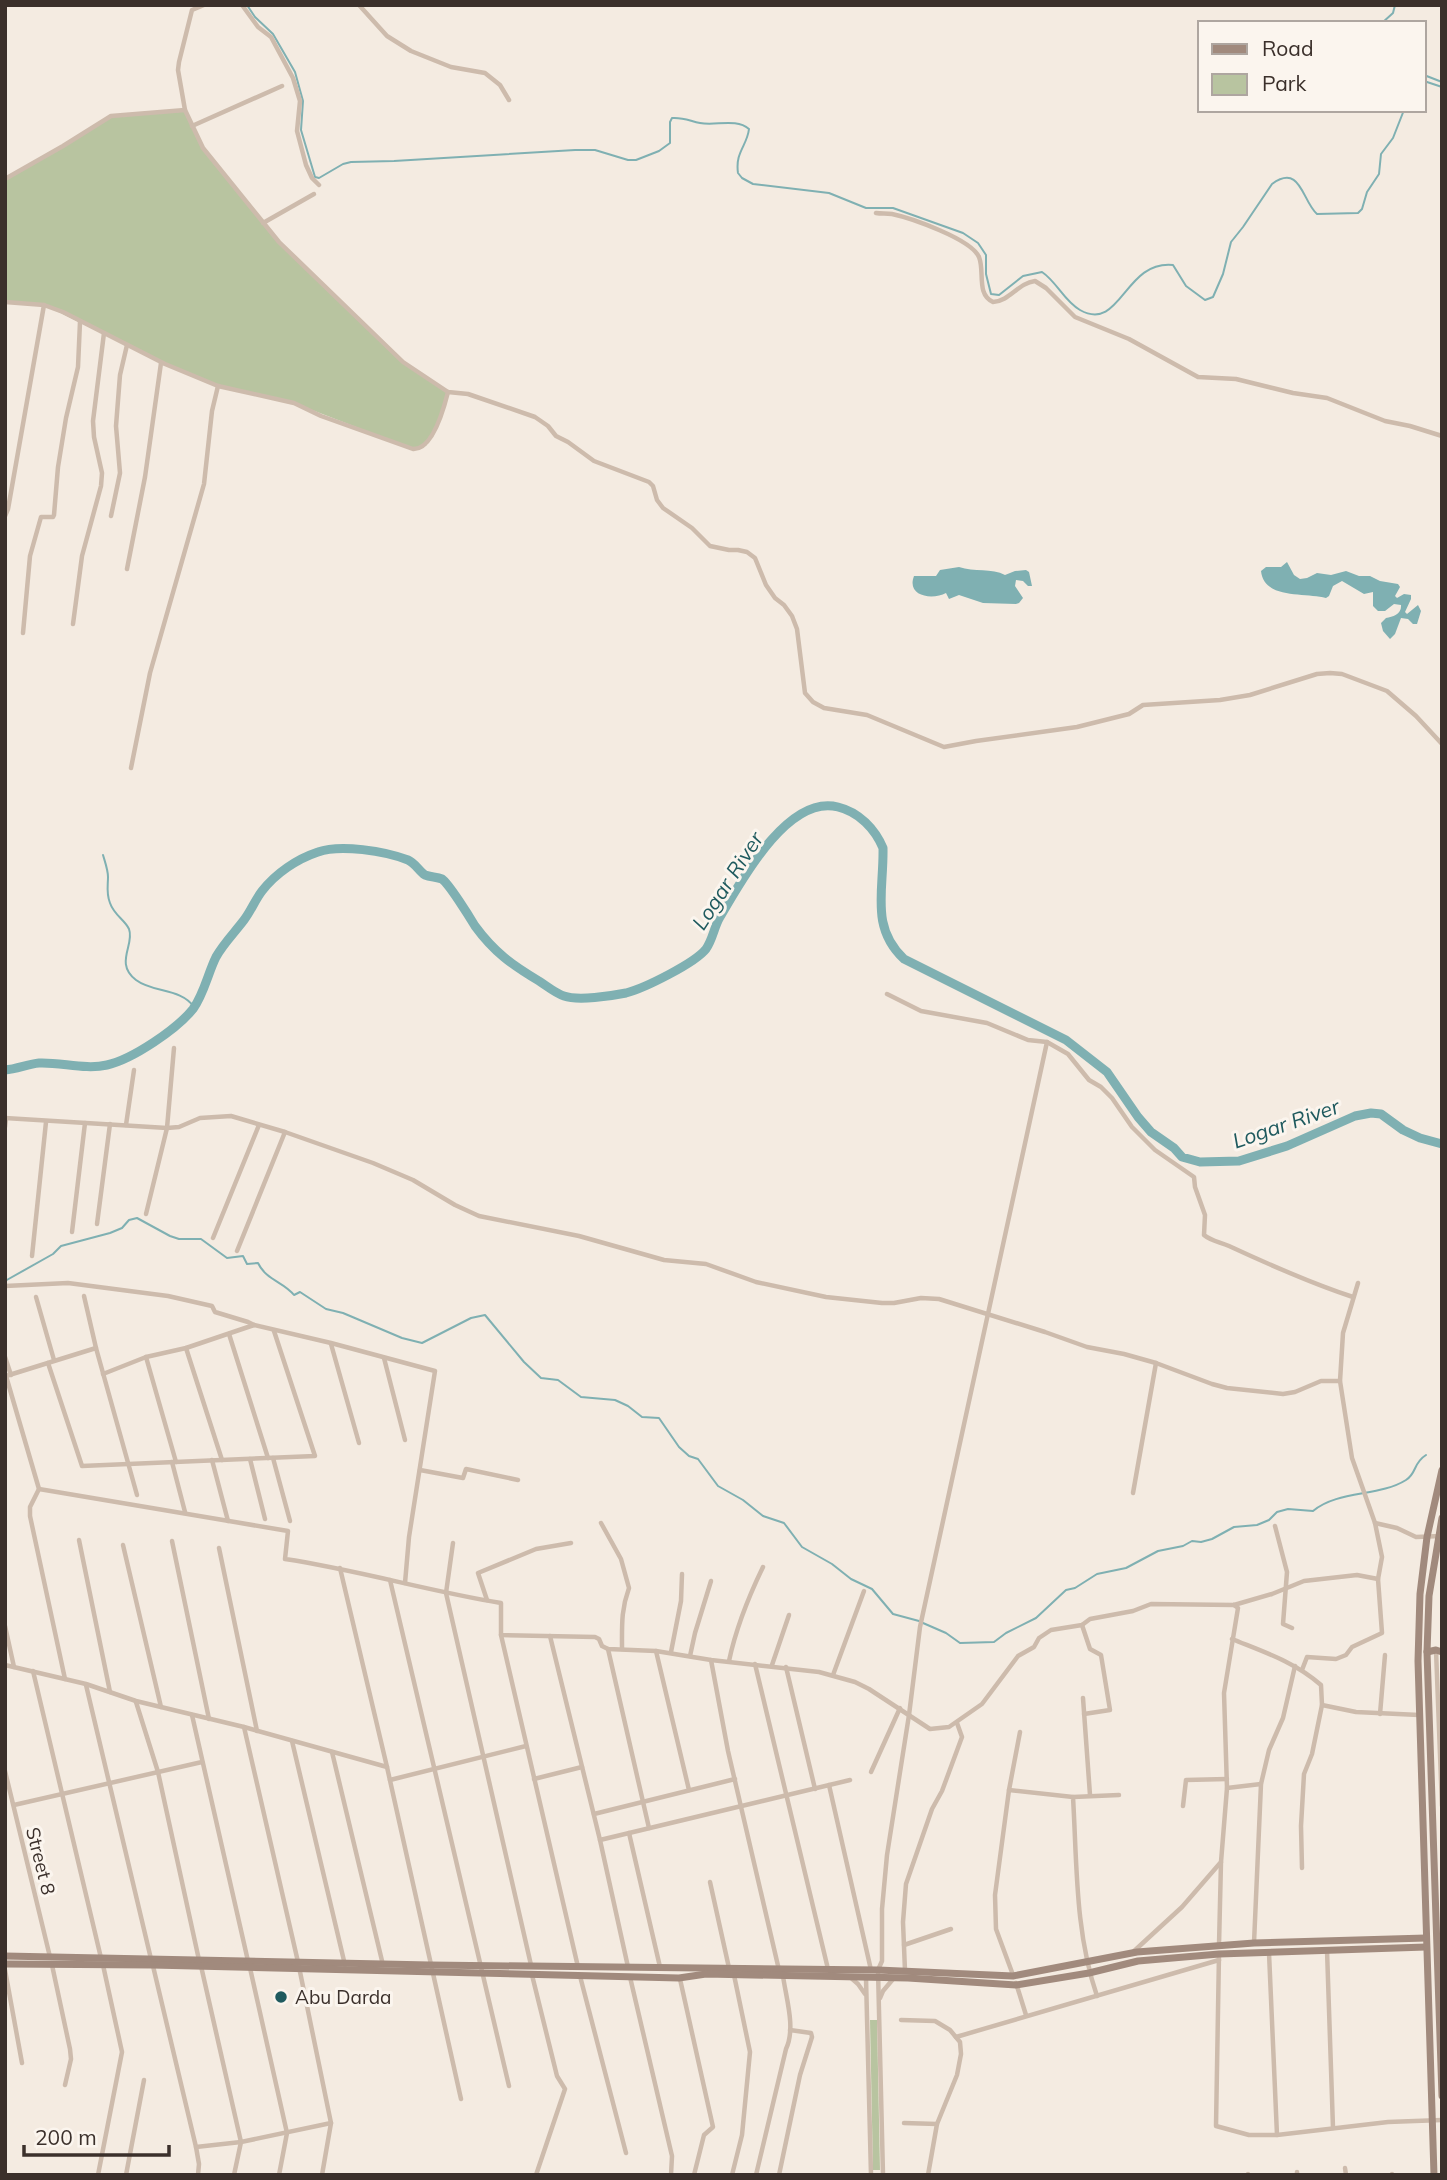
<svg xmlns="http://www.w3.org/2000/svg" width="1447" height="2180" font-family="Mulish,sans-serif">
  <rect width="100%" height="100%" fill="#f4ebe1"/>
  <g fill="#b8c4a0">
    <path d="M185,110L203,148L279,242L403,362L448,392L434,434L426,446L413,449L294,403L218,386L165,364L44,305L5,302V179L111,116Z"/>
    <path d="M870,2020H877L880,2170H873Z"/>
  </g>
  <g fill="#7fb0b2">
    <path d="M1287,562L1294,575L1300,579L1307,578L1317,573L1331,575L1346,571L1359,576H1370L1380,581L1398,584L1400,587L1395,596L1397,598L1404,594L1411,595V599L1405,612L1407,614L1418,605L1421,611L1417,624H1413L1408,619L1401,618L1395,634L1390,639L1383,631L1381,623L1386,618C1393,617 1402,614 1401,605L1394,604L1385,611H1378L1373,606V592L1364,594L1342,581L1333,586L1329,596L1326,598C1306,592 1264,600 1261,571L1266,567H1281Z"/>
    <path d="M959,567C974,572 992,568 1005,575L1015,571L1026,570L1029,572L1032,586H1028L1023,581L1016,580L1015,586L1023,598L1019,603L1016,604L983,603L959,595L949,599L946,593C933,600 906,597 914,576H936L940,570Z"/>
  </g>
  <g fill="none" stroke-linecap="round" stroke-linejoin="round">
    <g stroke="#7fb0b2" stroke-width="2">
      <path d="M247,5L255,17L273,34L295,72L303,101L301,130L315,177L319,178L343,164L351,162L394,161L575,150H595L628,160H636L659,151L670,143V122L672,118C683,117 690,121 700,123C716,126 736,118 749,129C747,146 735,152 738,173L742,178L753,184L829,193L866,208H893L963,233L978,243L986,255V274L991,294L999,295L1023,276L1042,272C1057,282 1064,301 1080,310C1121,333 1124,260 1173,265L1186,286L1205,300L1213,297L1223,274L1231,242L1243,227L1272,184C1301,163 1302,201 1317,214L1358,213L1362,209L1367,192L1379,174L1381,154L1393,138L1404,110"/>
      <path d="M1382,23L1393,13L1395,5"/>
      <path d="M1424,75L1442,82"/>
      <path d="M1424,81L1442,87"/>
      <path d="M103,855C105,862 108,870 108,877C108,886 106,893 110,903C114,915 125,920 129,929C135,945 114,963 136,980C153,993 181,988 194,1007"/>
      <path d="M5,1281L53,1254L61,1246L110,1233L122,1228L129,1220L137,1218L170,1236L179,1239H201L227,1258L243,1256L247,1264L258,1263C266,1280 284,1282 294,1295L300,1292L326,1309L343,1313L402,1338L422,1343L471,1318L485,1315L524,1362L541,1378L558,1380L581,1397L615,1400L628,1406L642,1417L659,1418L679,1447L689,1456L698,1459L718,1486L743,1500L763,1516L784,1523L802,1547L832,1564L851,1579L872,1589L893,1614L919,1621"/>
      <path d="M923,1623L946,1633L960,1643L994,1642L1006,1633L1036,1618L1066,1590L1075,1588L1097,1574L1126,1568L1158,1551L1183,1546L1192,1541L1201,1542L1212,1539L1234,1527L1257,1525L1269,1520L1277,1512L1288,1509L1313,1511C1338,1490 1379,1497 1406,1480C1417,1473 1413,1463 1426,1455"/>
    </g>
    <path stroke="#7fb0b2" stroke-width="9" d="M5,1070C17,1069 28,1064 39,1063C61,1062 85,1070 107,1065C133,1059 177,1029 193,1009C204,994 208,973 216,957C223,944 235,932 244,920C251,911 255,900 262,891C276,873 297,859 318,852C340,844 385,851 408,860C415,863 419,871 425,875C430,877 437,877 442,879C449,884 469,916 475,926C494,952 512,965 539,981C547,986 555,993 564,996C578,1001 611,996 626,993C645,988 695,963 706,949C713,939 714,927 720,917C741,881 788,794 838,807C859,812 875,829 883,848C884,891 870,927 904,959L1066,1040L1107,1072L1138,1117L1151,1132L1174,1148L1182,1157L1200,1162L1239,1161L1287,1146L1355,1116L1371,1113L1381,1114L1403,1130L1420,1138L1442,1144"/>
    <g stroke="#cdbbac" stroke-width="4.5">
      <path d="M204,5L192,10L179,62L178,70L185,110L203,148L279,242L403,362L448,392L468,394L535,417L548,426L556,436L568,442L594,461L649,482L653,486L657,500L663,508L692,528L710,546L729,550H738L747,552L755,558L766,585L775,598L784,605L792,616L797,629L805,693L813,702L824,708L867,715L944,747L976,741L1077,727L1129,714L1143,705L1220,700L1250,695L1317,674L1330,673L1342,674L1387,691L1416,716L1442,744"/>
      <path d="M242,5L258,27L271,37L293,78L300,101L297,131L306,165L312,178L319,185"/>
      <path d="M359,5L387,36L411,51L451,67L485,73L500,85L509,100"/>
      <path d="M192,126L282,86"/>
      <path d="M5,179L63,146L111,116L185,110"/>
      <path d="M876,213C881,214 887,213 892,214C911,218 971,239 979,257C985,272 976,294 993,302C1010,301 1018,283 1035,281L1046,288L1075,317L1129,339L1198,377L1236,379L1293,393L1327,398L1385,421L1410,426L1442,436"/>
      <path d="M263,223L314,194"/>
      <path d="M5,302L44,305L63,312L165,364L218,386L294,403L321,416L413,449C433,450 444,408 448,392"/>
      <path d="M5,516L8,509L44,305"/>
      <path d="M111,516L120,473L116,426L120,375L127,345"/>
      <path d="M127,569L145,477L161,363"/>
      <path d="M73,624L82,556L101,486L102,473L94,437L93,421L104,333"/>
      <path d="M23,633L30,556L41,517H53L54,515L58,467L66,418L78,367L80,322"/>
      <path d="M131,768L150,673L204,484L212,411L218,386"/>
      <path d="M887,994L921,1011L987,1023L1028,1040L1047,1042L1068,1054L1089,1080L1101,1087L1112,1098L1132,1127L1155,1150L1194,1177L1195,1187L1205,1215L1204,1235C1211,1241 1220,1242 1229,1246C1270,1265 1310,1283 1353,1297"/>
      <path d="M5,1118L167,1128L179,1127L200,1118L231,1116L285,1132L373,1163L413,1180L455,1205L479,1216L579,1236L664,1260L706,1264L756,1282L826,1297L882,1303H894L921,1298L939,1299L1045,1332L1087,1347L1124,1354L1156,1363L1212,1384L1227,1388L1283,1394L1295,1392L1321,1381H1340"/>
      <path d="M126,1125L134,1070"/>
      <path d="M5,1127L6,1118"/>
      <path d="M146,1214L167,1128L174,1048"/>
      <path d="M97,1224L110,1124"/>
      <path d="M72,1232L85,1123"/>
      <path d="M213,1238L259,1125"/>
      <path d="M237,1251L285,1132"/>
      <path d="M32,1256L46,1122"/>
      <path d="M5,1286L68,1283L168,1296L212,1306L215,1312L248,1322L254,1325L331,1343L435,1371L409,1537L405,1583"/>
      <path d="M84,1296L96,1348"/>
      <path d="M36,1297L54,1360"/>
      <path d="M229,1334L268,1458"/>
      <path d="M331,1344L359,1443"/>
      <path d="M186,1348L222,1460"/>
      <path d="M5,1357L11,1375"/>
      <path d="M146,1357L176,1462"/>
      <path d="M384,1358L405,1440"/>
      <path d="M48,1363L82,1466L315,1456L274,1331"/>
      <path d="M103,1374L146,1357L186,1348L254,1325"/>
      <path d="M6,1376L39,1489L30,1507V1516L65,1679"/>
      <path d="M6,1376L96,1348L137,1495"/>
      <path d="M273,1458L290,1521"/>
      <path d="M250,1459L265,1519"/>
      <path d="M212,1460L228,1521"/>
      <path d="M172,1462L185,1512"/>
      <path d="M420,1470L463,1478L466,1469L518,1480"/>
      <path d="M39,1489L288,1531L285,1559C358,1570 428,1591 501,1603V1635L595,1637L599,1639L602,1646L608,1649L656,1651L711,1660L819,1672L855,1682L869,1689L930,1729L949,1727L982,1704L1018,1656L1034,1647L1039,1638L1051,1630L1082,1625L1090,1619L1133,1611L1151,1604L1234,1605L1272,1594L1304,1581L1357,1575L1378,1579"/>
      <path d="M1133,1493L1156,1363"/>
      <path d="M601,1523L621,1559L629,1588C621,1610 622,1625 622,1649"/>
      <path d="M1375,1523L1397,1528L1416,1537L1441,1536"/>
      <path d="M1275,1526L1287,1572L1283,1624L1292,1628"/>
      <path d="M79,1540L110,1692"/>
      <path d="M172,1541L209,1719"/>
      <path d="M453,1543L446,1593L531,1965"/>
      <path d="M123,1545L161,1707"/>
      <path d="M219,1548L257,1731"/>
      <path d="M340,1568L387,1767L461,2099"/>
      <path d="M390,1580L509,2086"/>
      <path d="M487,1600L478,1573L536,1549L571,1543"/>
      <path d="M1082,1625L1090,1649L1101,1655L1110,1710L1084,1714"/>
      <path d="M5,1626L14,1667"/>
      <path d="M501,1635L578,1967"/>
      <path d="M550,1636L600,1840L628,1967"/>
      <path d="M1232,1639C1264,1652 1295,1662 1321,1685L1322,1705L1312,1754L1304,1774L1301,1826L1302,1868"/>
      <path d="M608,1649L649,1828"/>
      <path d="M1436,1650L1442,1806"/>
      <path d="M656,1651L689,1790"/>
      <path d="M671,1652L681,1601L682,1574"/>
      <path d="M690,1656L695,1633L711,1581"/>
      <path d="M711,1660L728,1751L779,1970"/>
      <path d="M729,1661C736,1628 748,1598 763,1567"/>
      <path d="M755,1664L828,1969"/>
      <path d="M5,1665L86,1684L136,1701L244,1727L387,1767"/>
      <path d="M772,1665L789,1615"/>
      <path d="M786,1667L815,1789"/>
      <path d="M1302,1670L1307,1657L1336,1659L1346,1655L1352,1647L1382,1633L1378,1579L1382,1557L1375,1523L1352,1458L1340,1381L1343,1333L1358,1283"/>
      <path d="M33,1671L101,1958"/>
      <path d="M833,1675L864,1591"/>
      <path d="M86,1685L151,1959"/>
      <path d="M1083,1698L1090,1795"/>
      <path d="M136,1702L158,1772L199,1960"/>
      <path d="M1322,1705L1356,1712L1419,1715"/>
      <path d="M1380,1714L1385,1655"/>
      <path d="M192,1715L248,1961"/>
      <path d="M244,1727L298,1962L331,2123L322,2175"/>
      <path d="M292,1741L345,1965"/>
      <path d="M332,1752L383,1965"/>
      <path d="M5,1771L50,1957"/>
      <path d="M871,1772L900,1708"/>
      <path d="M534,1779L582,1767"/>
      <path d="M390,1780L526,1746"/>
      <path d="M829,1785L871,1970"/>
      <path d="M1227,1788L1261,1784"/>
      <path d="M1009,1790L1073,1797C1077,1864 1075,1932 1097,1996"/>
      <path d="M1073,1797L1119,1795"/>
      <path d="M14,1805L202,1762"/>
      <path d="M1183,1806L1186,1780L1227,1779"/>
      <path d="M594,1814L735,1779"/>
      <path d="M629,1833L660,1967"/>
      <path d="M600,1840L850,1780"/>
      <path d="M710,1882L729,1968"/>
      <path d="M1254,1943L1261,1784L1269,1750L1283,1718L1295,1666"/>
      <path d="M904,1945L951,1929"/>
      <path d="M1219,1945L1221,1862"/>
      <path d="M1327,1950L1333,2128"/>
      <path d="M1133,1952L1182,1907L1221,1862L1227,1788L1224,1693L1238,1608L1234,1605"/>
      <path d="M1269,1953L1277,2135"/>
      <path d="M1219,1954L1216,2126L1249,2135H1277L1388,2122L1442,2120"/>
      <path d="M52,1965L70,2049L71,2059L65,2085"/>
      <path d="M153,1966L196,2147L199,2164L198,2175"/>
      <path d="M201,1966L241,2142L234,2175"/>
      <path d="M250,1968L287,2133L279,2175"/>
      <path d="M5,1970L22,2063"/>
      <path d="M905,1971L903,1922L906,1884L932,1809L942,1791L962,1737L957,1723"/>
      <path d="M532,1975L557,2076L565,2089L536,2175"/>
      <path d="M1013,1975L996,1929L995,1895L1009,1790L1020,1732"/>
      <path d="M580,1976L626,2153"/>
      <path d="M630,1977L672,2156L671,2175"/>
      <path d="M850,1977L858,1984L865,1994"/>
      <path d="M866,1978L871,2175"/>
      <path d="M680,1979L713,2127L704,2135L694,2175"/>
      <path d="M1016,1983L1026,2015"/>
      <path d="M880,1998L883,1991L894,1978"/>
      <path d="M901,2020L935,2021L950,2030L960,2042L961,2054L957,2075L937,2124L928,2175"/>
      <path d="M956,2037L1219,1960"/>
      <path d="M904,2123L937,2124"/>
      <path d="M196,2147L241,2142L331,2123"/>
      <path d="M1345,2168L1346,2175"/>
      <path d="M1297,2172V2175"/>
      <path d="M1248,2174V2175"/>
      <path d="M1392,2174V2175"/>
      <path d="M98,2175L122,2052L103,1965"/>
      <path d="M126,2175L144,2080"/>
      <path d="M732,2175L742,2135L750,2052L734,1975"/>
      <path d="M756,2175L786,2049C796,2028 786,1998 783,1976"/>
      <path d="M779,2175L800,2075L812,2037L811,2033L790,2030"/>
      <path d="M883,2175L878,1970L882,1961V1909L887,1855L909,1715L920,1627L1047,1042"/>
    </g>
    <g stroke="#a18a7d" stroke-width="7">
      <path d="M1442,1518L1429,1596L1427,1652L1442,2096"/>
      <path d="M1427,1652L1436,1650L1442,1652"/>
      <path d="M5,1956L430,1965L878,1970L1013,1976L1137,1952L1254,1943L1426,1938"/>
      <path d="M5,1964L152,1965L679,1978L706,1974L908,1978L1016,1985L1089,1973L1138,1961L1219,1954L1426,1947"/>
      <path d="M1434,2175L1418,1661L1420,1594L1427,1537L1442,1470"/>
    </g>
  </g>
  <circle fill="#1f5a5e" stroke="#fbf5ee" stroke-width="2.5" cx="281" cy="1997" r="7"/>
  <g text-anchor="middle" stroke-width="6" stroke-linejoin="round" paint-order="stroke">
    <g font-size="19" fill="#3b302b" stroke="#fbf5ee">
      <text transform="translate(41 1861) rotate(76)" y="7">Street 8</text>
    </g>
    <g font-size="19" fill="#3b302b" stroke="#fbf5ee" text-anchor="start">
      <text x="295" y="2004">Abu Darda</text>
    </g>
    <g font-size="21" font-style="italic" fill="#1f5a5e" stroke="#fbf5ee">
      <text transform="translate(728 881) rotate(-57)" y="7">Logar River</text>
      <text transform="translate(1286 1124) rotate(-19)" y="7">Logar River</text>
    </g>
  </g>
  <rect width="1447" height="2180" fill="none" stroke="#3b302b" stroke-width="14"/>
  <rect x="1198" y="21" width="228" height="91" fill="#fbf5ee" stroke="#aea6a0" stroke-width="2"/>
  <rect x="1212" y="44" width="35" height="10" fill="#a18a7d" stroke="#aea6a0" stroke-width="2"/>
  <text x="1262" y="56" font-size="21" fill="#3b302b">Road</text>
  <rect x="1212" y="74" width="35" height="21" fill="#b8c4a0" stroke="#aea6a0" stroke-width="2"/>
  <text x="1262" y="91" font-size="21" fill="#3b302b">Park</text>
  <path d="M24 2145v10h145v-10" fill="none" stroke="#3b302b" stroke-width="3.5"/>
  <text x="35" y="2145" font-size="21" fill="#3b302b" stroke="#fbf5ee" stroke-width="5" paint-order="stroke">200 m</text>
</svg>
